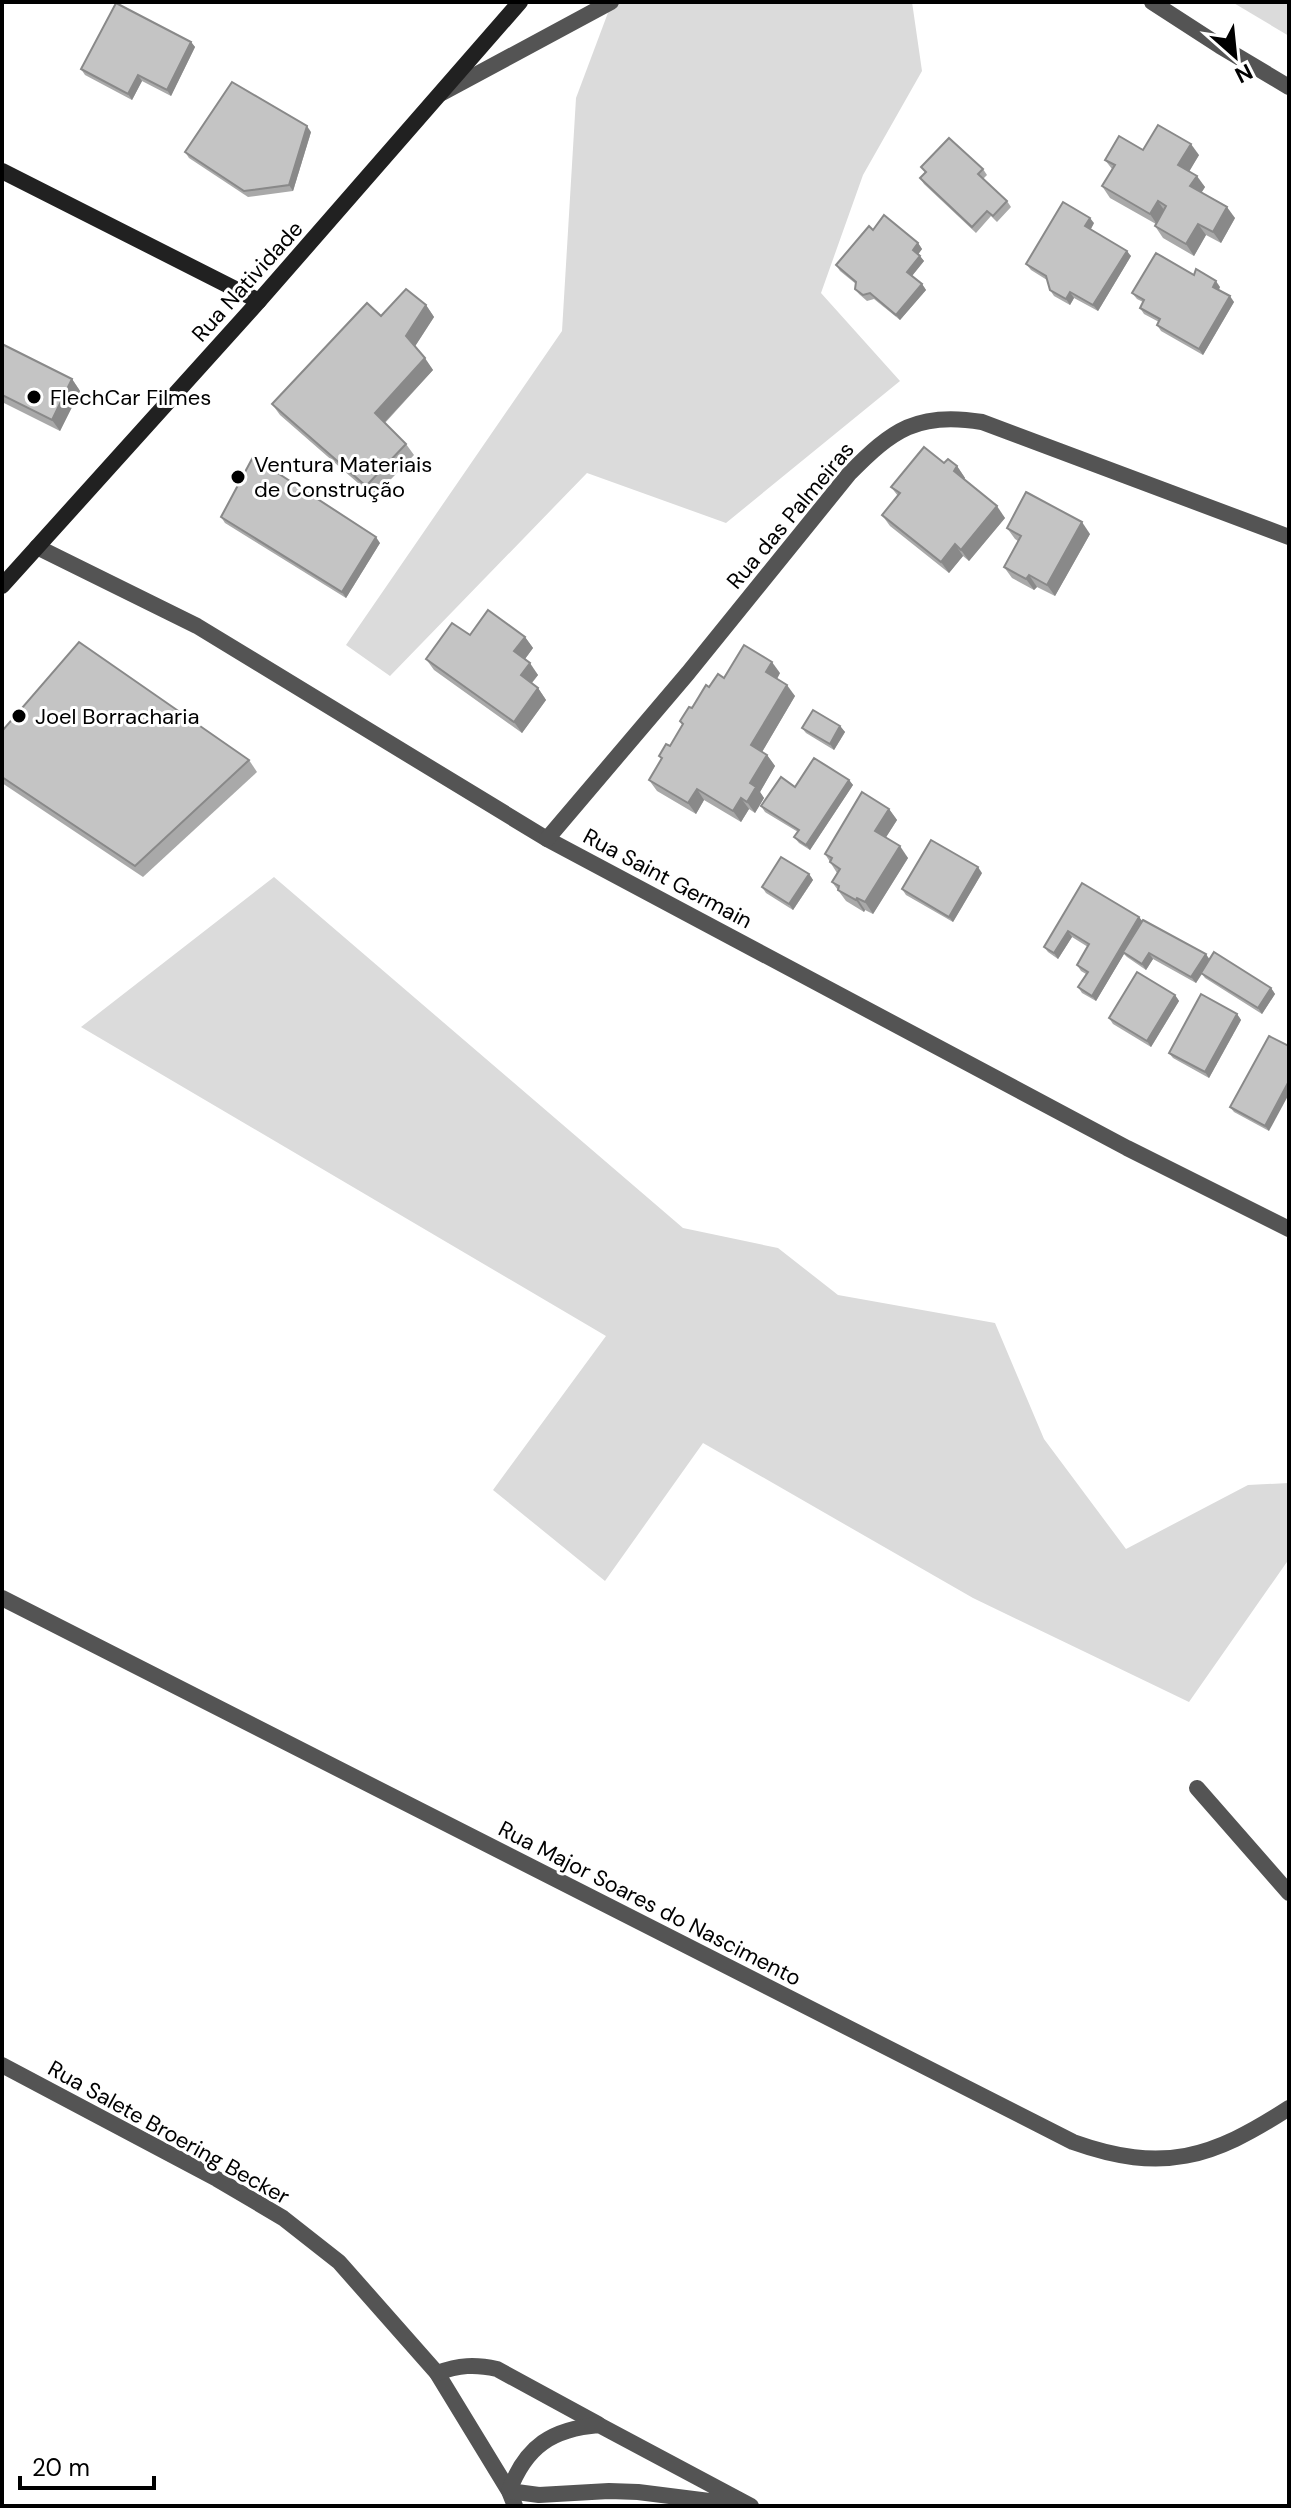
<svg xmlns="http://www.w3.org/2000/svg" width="1291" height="2508" font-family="'DM Sans',sans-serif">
  <rect width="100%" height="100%" fill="#fff"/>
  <g fill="#dbdbdb">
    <path d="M612,2H912L922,71L863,175L821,293L900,381L726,523L587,473L390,676L346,645L562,331L576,98Z"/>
    <path d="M1232,2H1289V36Z"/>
    <path d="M274,877L683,1228L778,1248L838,1295L995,1323L1044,1439L1126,1549L1248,1485L1289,1483V1559L1189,1702L973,1598L703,1443L605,1581L493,1490L606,1336L81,1027Z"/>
  </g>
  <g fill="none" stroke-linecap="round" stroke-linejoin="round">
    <g stroke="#545454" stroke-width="16">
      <path d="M1152,2L1220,46L1289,87"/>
      <path d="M442,93L611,2"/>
      <path d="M37,547L197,626L547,839L1127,1148L1289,1229"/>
      <path d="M547,839L688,673L849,474C892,430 918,411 982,422L1289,537"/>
      <path d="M2,1598L1073,2142C1163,2174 1212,2158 1289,2108"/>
      <path d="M1197,1788L1289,1893"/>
      <path d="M2,2065L217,2179L283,2218L339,2262L437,2373L509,2491L515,2506"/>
      <path d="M437,2373C459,2365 475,2364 497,2369L598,2424"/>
      <path d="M749,2506L638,2492L609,2491L539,2495L509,2491C526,2446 552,2429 599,2425L751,2506"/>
    </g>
    <g stroke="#212121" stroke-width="16">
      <path d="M2,171L259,301"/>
      <path d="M2,586L259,301L520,2"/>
    </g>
  </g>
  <g fill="#a9a9a9">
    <path d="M191,42L195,47L171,96L142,81L132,100L85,75L81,69Z"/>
    <path d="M311,132L293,191L248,197L189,158L185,152Z"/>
    <path d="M1143,150L1199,155L1189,171L1205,187L1201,193L1235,218L1221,243L1206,235L1194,256L1163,238L1155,226L1156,224L1110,198L1102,186L1112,169L1105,160Z"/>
    <path d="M921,167L983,169L987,175L983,179L1007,201L1011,207L997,222L991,216L976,233L924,184L920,178L925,172Z"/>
    <path d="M1094,223L1091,229L1131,256L1098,311L1074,298L1070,305L1054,296L1050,290L1047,280L1031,270L1026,264Z"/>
    <path d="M873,230L918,243L922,249L918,254L924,261L912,276L922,284L926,290L900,320L874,299L867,301L859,294L855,289L856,284L840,271L836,265Z"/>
    <path d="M1194,275L1220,287L1219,290L1234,302L1203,355L1161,331L1157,325L1159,322L1144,314L1140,308L1143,302L1137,299L1132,293Z"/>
    <path d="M426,305L434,317L415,346L433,370L385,423L406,444L414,455L374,497L280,415L272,404L381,316Z"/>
    <path d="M2,344L72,379L80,391L60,431L2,402Z"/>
    <path d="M944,463L957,466L965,478L964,479L1005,518L969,561L963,556L949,573L890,526L882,515L898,496L891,487Z"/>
    <path d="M221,517L380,543L346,598L225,523Z"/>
    <path d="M1007,528L1090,534L1055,596L1037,587L1034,590L1012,578L1004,567L1018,541L1015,539Z"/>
    <path d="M470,635L525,637L533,648L525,659L538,675L532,683L538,688L546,700L522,733L434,670L426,659Z"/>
    <path d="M780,673L777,679L795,696L762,752L767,755L775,766L760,792L764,798L755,813L749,809L741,822L704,800L696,814L657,791L649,780L661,759L659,756L670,746L683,725L680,721L709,687L724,678Z"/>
    <path d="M840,726L845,732L834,750L806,733L802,728Z"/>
    <path d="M2,731L249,760L257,772L143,877L2,783Z"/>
    <path d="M849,780L853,785L810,850L799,843L794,837L798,832L765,812L761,806L795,787Z"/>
    <path d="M889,809L897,820L886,837L908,858L873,914L865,910L864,912L846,901L832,882L837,873L825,854Z"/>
    <path d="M982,873L953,922L906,895L902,889Z"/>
    <path d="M809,874L813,880L793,910L766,893L762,887Z"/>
    <path d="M1082,883L1139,917L1142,921L1209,959L1271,988L1275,994L1262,1014L1205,978L1202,974L1196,983L1153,959L1146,970L1127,957L1124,954L1096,1001L1082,993L1078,987L1086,974L1081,971L1077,965L1088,947L1072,937L1058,959L1048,952L1044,947Z"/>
    <path d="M1175,995L1179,1001L1151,1047L1113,1024L1109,1018Z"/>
    <path d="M1237,1014L1241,1020L1209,1078L1173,1058L1169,1053Z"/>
    <path d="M1269,1036V1131L1234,1112L1230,1107Z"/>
  </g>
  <g fill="#898989">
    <path d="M191,42L195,47L171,96L167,90Z"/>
    <path d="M138,75L142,81L132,100L128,94Z"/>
    <path d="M307,126L311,132L293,191L289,185Z"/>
    <path d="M1191,144L1199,155L1186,177L1178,165Z"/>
    <path d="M1197,176L1205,187L1198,198L1190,186Z"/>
    <path d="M1158,201L1166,213L1158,226L1150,214Z"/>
    <path d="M1227,207L1235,218L1221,243L1213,232Z"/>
    <path d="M1090,218L1094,223L1089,232L1085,226Z"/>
    <path d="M1198,224L1206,235L1194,256L1186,244Z"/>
    <path d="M918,243L922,249L917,256L913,250Z"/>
    <path d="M1127,251L1131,256L1098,311L1093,305Z"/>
    <path d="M920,256L924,261L911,277L907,272Z"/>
    <path d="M1216,281L1220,287L1217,292L1213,287Z"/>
    <path d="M922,284L926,290L900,320L896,315Z"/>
    <path d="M1070,292L1074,298L1070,305L1066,299Z"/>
    <path d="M1230,296L1234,302L1203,355L1199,349Z"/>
    <path d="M426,305L434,317L414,348L406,336Z"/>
    <path d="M425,358L433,370L383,424L375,413Z"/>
    <path d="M72,379L80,391L60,431L52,420Z"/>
    <path d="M957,466L965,478L962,482L954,471Z"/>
    <path d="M997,506L1005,518L969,561L961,550Z"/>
    <path d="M1082,522L1090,534L1055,596L1047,585Z"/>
    <path d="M376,537L380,543L346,598L342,592Z"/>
    <path d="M955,544L963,556L949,573L941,562Z"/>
    <path d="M1029,575L1037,587L1034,590L1026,579Z"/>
    <path d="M525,637L533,648L522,663L514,651Z"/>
    <path d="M772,662L780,673L774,684L766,672Z"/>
    <path d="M530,663L538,675L529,686L521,675Z"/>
    <path d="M787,685L795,696L759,757L751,745Z"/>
    <path d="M538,688L546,700L522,733L514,722Z"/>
    <path d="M840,726L845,732L834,750L830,744Z"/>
    <path d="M767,755L775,766L760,792L764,798L755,813L747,802L750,783Z"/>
    <path d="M849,780L853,785L810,850L806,845Z"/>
    <path d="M697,789L704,800L696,814L688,803Z"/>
    <path d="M741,798L749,809L741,822L733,811Z"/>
    <path d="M889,809L897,820L883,842L875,831Z"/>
    <path d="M900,846L908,858L873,914L865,902Z"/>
    <path d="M978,867L982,873L953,922L949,917Z"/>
    <path d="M809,874L813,880L793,910L789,904Z"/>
    <path d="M857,898L865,910L864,912L856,900Z"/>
    <path d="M1139,917L1143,922L1123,952L1124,954L1096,1001L1092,996Z"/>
    <path d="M1068,931L1072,937L1058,959L1054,953Z"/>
    <path d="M1149,953L1153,959L1146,970L1142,964Z"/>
    <path d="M1206,954L1210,960L1196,983L1191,977Z"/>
    <path d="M1271,988L1275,994L1262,1014L1258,1008Z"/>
    <path d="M1175,995L1179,1001L1151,1047L1147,1041Z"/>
    <path d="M1237,1014L1241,1020L1209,1078L1205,1072Z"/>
    <path d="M1289,1081V1094L1269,1131L1265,1126Z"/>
  </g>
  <g fill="#c4c4c4" stroke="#898989" stroke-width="2">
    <path d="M116,3L191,42L167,90L138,75L128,94L81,69Z"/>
    <path d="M232,82L307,126L289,185L244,191L185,152Z"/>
    <path d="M1158,125L1191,144L1178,165L1197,176L1190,186L1227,207L1213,232L1198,224L1186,244L1155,226L1166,206L1158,201L1150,214L1102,186L1115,165L1105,160L1119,136L1143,150Z"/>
    <path d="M949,138L983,169L978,174L1007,201L993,216L987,211L972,227L920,178L926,172L921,167Z"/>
    <path d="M1063,202L1090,218L1085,226L1127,251L1093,305L1070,292L1066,299L1050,290L1046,276L1026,264Z"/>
    <path d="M884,215L918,243L913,250L920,256L907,272L922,284L896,315L870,293L863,295L855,289L856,282L836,265L869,226L873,230Z"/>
    <path d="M1156,253L1194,275L1196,269L1216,281L1213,287L1230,296L1199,349L1157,325L1160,319L1140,308L1144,300L1132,293Z"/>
    <path d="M406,289L426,305L406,336L425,358L375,413L406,444L366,486L272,404L367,303L381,316Z"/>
    <path d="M2,344L72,379L52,420L2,395Z"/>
    <path d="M924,447L944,463L948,459L957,466L954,471L997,506L961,550L955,544L941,562L882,515L900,493L891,487Z"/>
    <path d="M253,457L376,537L342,592L221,517Z"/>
    <path d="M1026,492L1082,522L1047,585L1029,575L1026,579L1004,567L1021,536L1007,528Z"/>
    <path d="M488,610L525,637L514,651L530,663L521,675L538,688L514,722L426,659L452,623L470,635Z"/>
    <path d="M79,642L249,760L135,866L2,777V731Z"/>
    <path d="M744,645L772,662L766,672L787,685L751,745L767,755L750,783L756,787L747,802L741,798L733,811L697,789L688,803L649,780L662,758L659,756L666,744L670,746L683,724L680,721L689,707L692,708L706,685L709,687L718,674L724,678Z"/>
    <path d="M813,710L840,726L830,744L802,728Z"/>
    <path d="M814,758L849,780L806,845L794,837L799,830L761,806L781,777L795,787Z"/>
    <path d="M862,792L889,809L875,831L900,846L865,902L857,898L856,900L838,890L839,886L832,882L840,869L830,862L832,858L825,854Z"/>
    <path d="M931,840L978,867L949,917L902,889Z"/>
    <path d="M781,857L809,874L789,904L762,887Z"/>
    <path d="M1082,883L1139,917L1092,996L1078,987L1088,972L1077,965L1089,944L1068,931L1054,953L1044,947Z"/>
    <path d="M1143,920L1206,954L1191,977L1149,953L1142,964L1123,952Z"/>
    <path d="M1214,952L1271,988L1258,1008L1201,973Z"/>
    <path d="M1137,972L1175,995L1147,1041L1109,1018Z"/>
    <path d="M1201,994L1237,1014L1205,1072L1169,1053Z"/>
    <path d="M1269,1036L1289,1046V1081L1265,1126L1230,1107Z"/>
  </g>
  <g fill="#000" stroke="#fff" stroke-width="3">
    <circle cx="34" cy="397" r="8"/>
    <circle cx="238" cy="477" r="8"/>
    <circle cx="19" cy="716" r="8"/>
  </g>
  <g text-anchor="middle" stroke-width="6" stroke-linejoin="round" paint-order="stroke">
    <g font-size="22" fill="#000" stroke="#fff">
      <text transform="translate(247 281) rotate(-48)" y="8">Rua Natividade</text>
      <text transform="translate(790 515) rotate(-50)" y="8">Rua das Palmeiras</text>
      <text transform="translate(668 878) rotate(28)" y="8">Rua Saint Germain</text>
      <text transform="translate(650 1903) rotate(27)" y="8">Rua Major Soares do Nascimento</text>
      <text transform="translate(169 2132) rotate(29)" y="8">Rua Salete Broering Becker</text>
    </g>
    <g font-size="22" fill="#000" stroke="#fff" text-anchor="start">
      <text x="50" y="405">FlechCar Filmes</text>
      <text x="254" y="472">Ventura Materiais<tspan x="254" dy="25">de Construção</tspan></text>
      <text x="35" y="724">Joel Borracharia</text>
    </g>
  </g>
  <rect width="1291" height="2508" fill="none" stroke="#000000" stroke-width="8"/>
  <g transform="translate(1235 56) rotate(153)" stroke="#ffffff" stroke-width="6" paint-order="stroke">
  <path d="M0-6L14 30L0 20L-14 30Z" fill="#000000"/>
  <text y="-12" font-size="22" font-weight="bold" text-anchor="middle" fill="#000000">N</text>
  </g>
  <path d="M20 2476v12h134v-12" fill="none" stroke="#000000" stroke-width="4"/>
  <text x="32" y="2476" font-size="24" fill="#000000" stroke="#ffffff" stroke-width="6" paint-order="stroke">20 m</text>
</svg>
